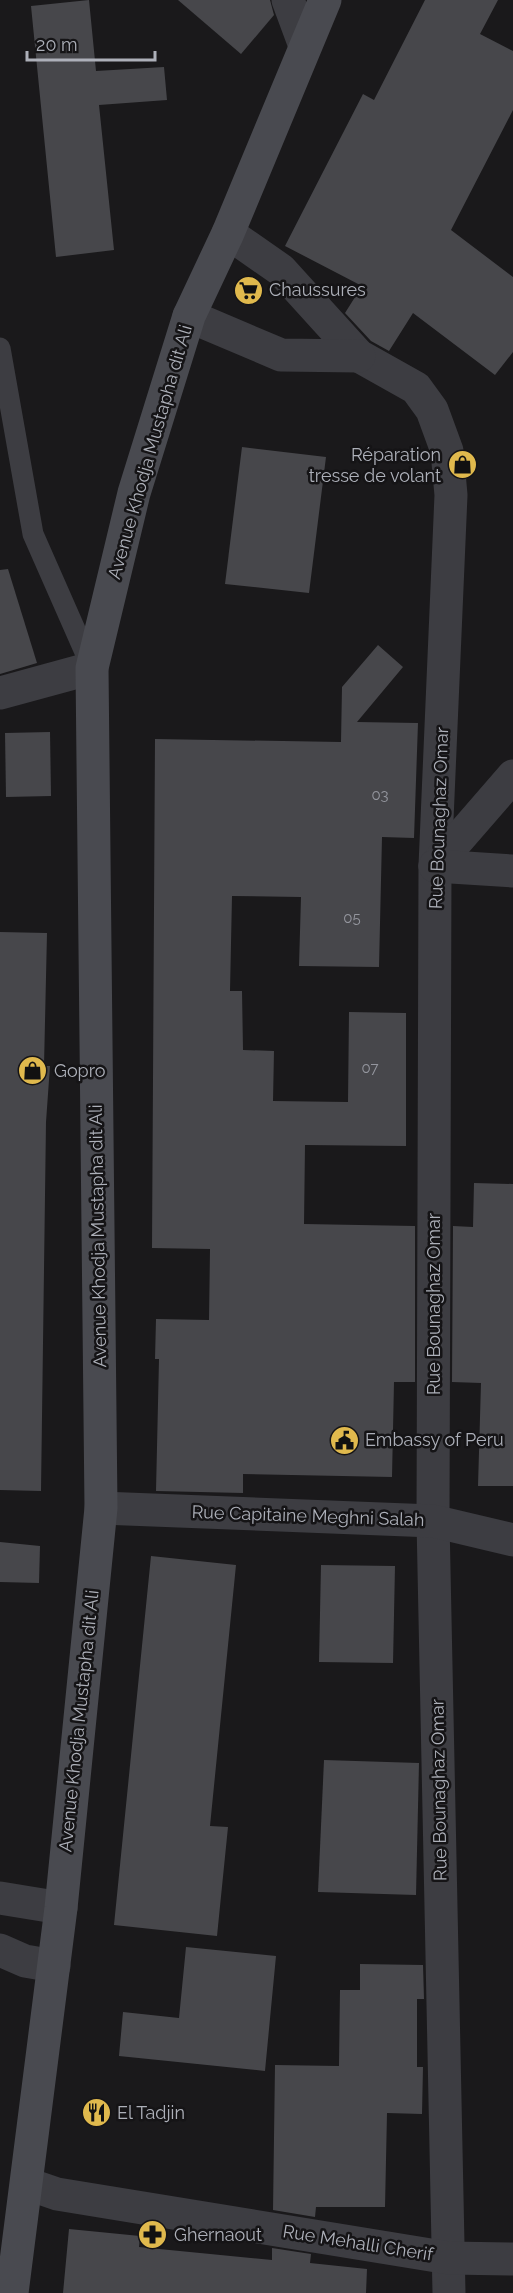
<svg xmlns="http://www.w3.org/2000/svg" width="513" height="2293" font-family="Raleway,sans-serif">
  <rect width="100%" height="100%" fill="#1a191b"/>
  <g fill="#47474b">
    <path d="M89,0L96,71L164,67L167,100L99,105L114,250L56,257L31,6Z"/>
    <path d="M178,0H270L274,15L241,54Z"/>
    <path d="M425,0H498L480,34L513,51V110L451,230L513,277V352L495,375L413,313L389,351L371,341L345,313L362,286L285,246L363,94L374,100Z"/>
    <path d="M242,447L326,457L309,593L225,584Z"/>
    <path d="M8,569L37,663L0,674V570Z"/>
    <path d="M378,645L403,667L357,722L418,723L414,838L382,837L379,967L299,966L301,897L232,896L230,991H242L243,1050L274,1051L273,1101L348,1102L349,1012L406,1013V1146L305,1145L304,1224L415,1226V1382H394L392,1477L243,1474V1493L156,1491L159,1359H155L156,1319L209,1320L210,1249L152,1248L155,739L341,742L342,687Z"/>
    <path d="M50,732L51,796L6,797L5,733Z"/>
    <path d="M0,932L47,933L44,1066H50L46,1122L41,1491L0,1490Z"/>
    <path d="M474,1183L513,1184V1486H478L481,1383L452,1382L453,1226L473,1227Z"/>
    <path d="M0,1542L40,1546L39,1583L0,1582Z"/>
    <path d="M151,1556L236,1565L210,1826L228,1827L217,1936L114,1925Z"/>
    <path d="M321,1565L395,1566L393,1663L319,1662Z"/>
    <path d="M324,1760L419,1763L416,1895L318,1892Z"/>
    <path d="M186,1947L276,1956L265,2071L119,2056L123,2012L179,2018Z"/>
    <path d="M360,1964L423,1965L424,1999H417V2067H423L422,2114L387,2113L385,2207H316L315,2217L273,2210L275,2065L339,2066L340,1990H360Z"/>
    <path d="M69,2229L140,2236L139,2247L272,2260V2248L311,2254L310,2263L367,2269L366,2293H63Z"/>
  </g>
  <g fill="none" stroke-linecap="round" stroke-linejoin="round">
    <path stroke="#3d3d42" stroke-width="21" d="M0,348L33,534L92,668"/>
    <g stroke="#3d3d42" stroke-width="33">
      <path d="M288,0L305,46"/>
      <path d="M228,233L281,270L359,356L416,388L432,410L447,451L451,495L435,866L433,1521L449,2293"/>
      <path d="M189,316L281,355L359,356"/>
      <path d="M0,693L92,668"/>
      <path d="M435,866L513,776"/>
      <path d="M435,866L513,871"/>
      <path d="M101,1508L433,1521L513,1540"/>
      <path d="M28,2184L57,2194L449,2258L513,2259"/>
    </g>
    <g stroke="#3d3d42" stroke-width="33">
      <path d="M0,1898L61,1908"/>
      <path d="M0,1950L25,1961L54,1966"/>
    </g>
    <path stroke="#494a50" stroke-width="33" d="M12,2293L61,1908L101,1508L92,668L134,493L189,316L228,233L325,0"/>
  </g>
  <defs>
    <symbol id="supermarket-disc" viewBox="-11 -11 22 22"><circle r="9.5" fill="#e0b94d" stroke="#151416"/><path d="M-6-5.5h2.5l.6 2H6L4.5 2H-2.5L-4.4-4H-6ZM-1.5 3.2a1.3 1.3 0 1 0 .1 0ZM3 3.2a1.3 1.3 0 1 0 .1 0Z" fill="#111"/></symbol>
    <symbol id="shop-disc" viewBox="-11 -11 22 22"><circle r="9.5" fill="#e0b94d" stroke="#151416"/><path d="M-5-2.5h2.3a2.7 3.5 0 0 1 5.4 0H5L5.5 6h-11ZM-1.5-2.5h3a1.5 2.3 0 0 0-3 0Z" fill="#111"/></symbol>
    <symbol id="civic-disc" viewBox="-11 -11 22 22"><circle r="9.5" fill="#e0b94d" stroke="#151416"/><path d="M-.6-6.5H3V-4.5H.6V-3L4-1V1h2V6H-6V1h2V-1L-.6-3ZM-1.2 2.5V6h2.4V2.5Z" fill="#111"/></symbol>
    <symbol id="restaurant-disc" viewBox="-11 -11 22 22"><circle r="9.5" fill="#e0b94d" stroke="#151416"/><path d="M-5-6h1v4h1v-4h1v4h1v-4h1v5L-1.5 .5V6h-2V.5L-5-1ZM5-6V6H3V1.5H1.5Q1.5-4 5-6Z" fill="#111"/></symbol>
    <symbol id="pharmacy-disc" viewBox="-11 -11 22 22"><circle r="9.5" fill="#e0b94d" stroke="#151416"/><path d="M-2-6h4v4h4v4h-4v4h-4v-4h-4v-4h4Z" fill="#111"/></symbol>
  </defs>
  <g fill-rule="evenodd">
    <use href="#supermarket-disc" x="232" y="274" width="33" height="33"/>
    <use href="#shop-disc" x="446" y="448" width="33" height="33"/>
    <use href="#shop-disc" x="16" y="1054" width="33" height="33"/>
    <use href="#civic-disc" x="328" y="1424" width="33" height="33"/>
    <use href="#restaurant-disc" x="80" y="2096" width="33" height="33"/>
    <use href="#pharmacy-disc" x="136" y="2218" width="33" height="33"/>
  </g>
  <g text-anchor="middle" stroke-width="5" stroke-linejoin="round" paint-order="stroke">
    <g font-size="15" fill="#94969e">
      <text x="380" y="800">03</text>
      <text x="352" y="923">05</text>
      <text x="370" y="1073">07</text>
    </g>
    <g font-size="18" fill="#adb0b9" stroke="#151416" text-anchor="start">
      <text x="269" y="296">Chaussures</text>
      <text x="441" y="461" text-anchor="end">Réparation<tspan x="441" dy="21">tresse de volant</tspan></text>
      <text x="54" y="1077">Gopro</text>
      <text x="365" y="1446">Embassy of Peru</text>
      <text x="117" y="2119">El Tadjin</text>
      <text x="174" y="2241">Ghernaout</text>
    </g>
    <g font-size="18" fill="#adb0b9" stroke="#151416">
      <text transform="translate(150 452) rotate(-74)" y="6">Avenue Khodja Mustapha dit Ali</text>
      <text transform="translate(439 818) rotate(-88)" y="6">Rue Bounaghaz Omar</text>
      <text transform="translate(98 1236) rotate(-91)" y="6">Avenue Khodja Mustapha dit Ali</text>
      <text transform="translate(434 1304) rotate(-90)" y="6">Rue Bounaghaz Omar</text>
      <text transform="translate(308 1516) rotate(2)" y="6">Rue Capitaine Meghni Salah</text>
      <text transform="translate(79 1721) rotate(-84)" y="6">Avenue Khodja Mustapha dit Ali</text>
      <text transform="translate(439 1790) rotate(-91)" y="6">Rue Bounaghaz Omar</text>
      <text transform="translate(358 2243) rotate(9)" y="6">Rue Mehalli Cherif</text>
    </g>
  </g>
  <path d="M27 51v9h128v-9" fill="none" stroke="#adb0b9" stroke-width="3"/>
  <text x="36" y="51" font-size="18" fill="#adb0b9" stroke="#151416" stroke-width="4.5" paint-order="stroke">20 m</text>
</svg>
